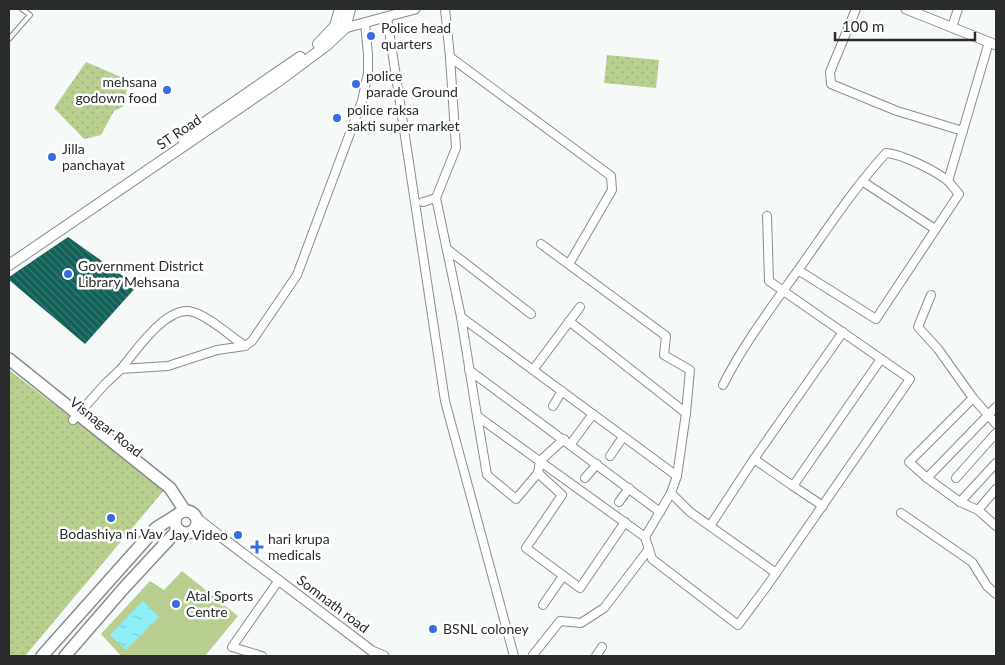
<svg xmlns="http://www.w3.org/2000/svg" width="1005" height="665" font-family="Lato,sans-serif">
  <defs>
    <pattern id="park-dots" width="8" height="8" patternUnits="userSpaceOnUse" patternTransform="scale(1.25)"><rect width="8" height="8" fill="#b8cf8f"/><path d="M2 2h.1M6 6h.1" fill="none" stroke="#9eb27c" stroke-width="1.8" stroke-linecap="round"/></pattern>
    <pattern id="water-ripples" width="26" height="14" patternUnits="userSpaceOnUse" patternTransform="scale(1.25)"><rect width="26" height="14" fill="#8feff8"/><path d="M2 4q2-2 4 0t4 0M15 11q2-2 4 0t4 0" fill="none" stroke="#7ccdd5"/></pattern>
    <pattern id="building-back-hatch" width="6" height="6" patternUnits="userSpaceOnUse" patternTransform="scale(1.25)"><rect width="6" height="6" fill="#116158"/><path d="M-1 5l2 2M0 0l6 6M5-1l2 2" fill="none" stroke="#3c7872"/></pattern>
  </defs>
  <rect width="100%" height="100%" fill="#f5faf8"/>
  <g fill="url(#park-dots)">
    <path d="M607,55L659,60L656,88L604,83Z"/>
    <path d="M86,62L128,80L124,106L114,111L101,135L84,139L54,108Z"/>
    <path d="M9,370L165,489L25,656H9Z"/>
  </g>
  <path fill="#b8cf8f" d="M182,571L238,616L205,656H121L101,634L150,581L164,590Z"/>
  <path fill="url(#water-ripples)" d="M143,601L159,617L126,650L110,635Z"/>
  <path fill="url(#building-back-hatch)" d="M68,237L137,286L85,344L9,280V277Z"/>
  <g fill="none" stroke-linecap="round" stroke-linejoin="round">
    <defs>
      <path id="service" d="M9,39L30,15L22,9"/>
      <g id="minor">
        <path d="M445,9L450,57L611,176L612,190L569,264"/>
        <path d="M856,9L830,72L831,84L897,111L963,131"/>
        <path d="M387,17L445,401L514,656"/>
        <path d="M952,27L958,9"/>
        <path d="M862,181L935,229"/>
        <path d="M948,181L989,42"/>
        <path d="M436,198L461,317L677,476L671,493L690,512L776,573"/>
        <path d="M423,202L436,198L456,148L450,57"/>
        <path d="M541,244L666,336L664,355L690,370L686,413"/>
        <path d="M447,249L531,314"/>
        <path d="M931,295L918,327L938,349L973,398L996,424"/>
        <path d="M461,317L477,416L645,537L652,559L738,625L767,586L910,379L769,281L767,216"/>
        <path d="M569,321L686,413L677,476"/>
        <path d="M121,369C135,352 167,304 193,312C210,317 230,336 245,346"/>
        <path d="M469,370L660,512"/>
        <path d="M533,370L580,307"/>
        <path d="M723,385C744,343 774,304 801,266C828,228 854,188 886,153C902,154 936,171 948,181C952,185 955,190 959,194L876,319L798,270"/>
        <path d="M973,398L909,462L927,478L960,502L978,510L996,526"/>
        <path d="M553,406L562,391"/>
        <path d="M477,416L487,475L516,499L538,473"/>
        <path d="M73,420L105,384L121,369L168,366L217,350L245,346L252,341L297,275L362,101L368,73V55L365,23"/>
        <path d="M564,439L540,461L538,473L562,495L526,548L580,588L625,522"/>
        <path d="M570,445L593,414"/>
        <path d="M610,456L623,437"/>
        <path d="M754,459L843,332"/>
        <path d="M585,478L597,464"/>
        <path d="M927,478L996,407"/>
        <path d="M956,478L996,433"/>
        <path d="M793,486L823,506"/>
        <path d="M619,502L629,488"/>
        <path d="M960,502L996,463"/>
        <path d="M978,510L996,489"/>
        <path d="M901,513L972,562L987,586L996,594"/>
        <path d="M710,526L754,459L793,486L881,359"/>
        <path d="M645,537L671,493"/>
        <path d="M543,605L563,576"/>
        <path d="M533,655L560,621L581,623L604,608L649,549"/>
        <path d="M262,656L232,647L279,580"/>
        <path d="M596,656L602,647"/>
      </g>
      <g id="tertiary">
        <path d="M906,9L996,45"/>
        <path d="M340,27L345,28L415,9"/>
        <path d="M193,515L220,536"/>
        <path d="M189,532L220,536L372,651L384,656"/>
      </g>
      <g id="secondary">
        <path d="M318,44L335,26L340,9"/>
        <path d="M182,138L300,57"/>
        <path d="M9,265L280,80L327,45L345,28L350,9"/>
      </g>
      <g id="primary">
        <path d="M9,359L170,488L185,511"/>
        <circle cx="186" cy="522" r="11"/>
        <path d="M42,656L156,528L177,515"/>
        <path d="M65,656L123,589L172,536L180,531"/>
      </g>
    </defs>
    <use href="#service" stroke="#898d8b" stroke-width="6"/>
    <use href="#minor" stroke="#898d8b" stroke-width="10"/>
    <use href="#tertiary" stroke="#898d8b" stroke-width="11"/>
    <use href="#secondary" stroke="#898d8b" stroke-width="12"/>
    <use href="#primary" stroke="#898d8b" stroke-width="14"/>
    <use href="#service" stroke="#fff" stroke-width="4"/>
    <use href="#minor" stroke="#fff" stroke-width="8"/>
    <use href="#tertiary" stroke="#fff" stroke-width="9"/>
    <use href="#secondary" stroke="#fff" stroke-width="10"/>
    <use href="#primary" stroke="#fff" stroke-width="11"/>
  </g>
  <g fill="#366cdb" stroke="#fff" stroke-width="2">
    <circle cx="371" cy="36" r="5"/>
    <circle cx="356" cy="84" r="5"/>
    <circle cx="167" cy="90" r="5"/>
    <circle cx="337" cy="118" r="5"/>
    <circle cx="52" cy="157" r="5"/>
    <circle cx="68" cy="274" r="5"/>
    <circle cx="111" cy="518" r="5"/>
    <circle cx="238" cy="535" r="5"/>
    <path d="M254.5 539.5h5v5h5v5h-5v5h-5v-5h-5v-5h5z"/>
    <circle cx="176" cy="604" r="5"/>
    <circle cx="433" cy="629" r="5"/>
  </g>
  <g text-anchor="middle" stroke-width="5" stroke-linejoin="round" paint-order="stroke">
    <g font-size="14" fill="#2a2b2b" stroke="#fff" text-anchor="start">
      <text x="381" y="33">Police head<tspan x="381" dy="16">quarters</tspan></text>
      <text x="366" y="81">police<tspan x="366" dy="16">parade Ground</tspan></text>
      <text x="157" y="87" text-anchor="end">mehsana<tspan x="157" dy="16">godown food</tspan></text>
      <text x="347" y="115">police raksa<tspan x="347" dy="16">sakti super market</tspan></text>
      <text x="62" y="154">Jilla<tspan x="62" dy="16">panchayat</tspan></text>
      <text x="78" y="271">Government District<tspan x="78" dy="16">Library Mehsana</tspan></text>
      <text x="111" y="539" text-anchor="middle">Bodashiya ni Vav</text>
      <text x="228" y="540" text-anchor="end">Jay Video</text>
      <text x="268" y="544">hari krupa<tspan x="268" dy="16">medicals</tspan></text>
      <text x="186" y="601">Atal Sports<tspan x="186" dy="16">Centre</tspan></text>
      <text x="443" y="634">BSNL coloney</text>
    </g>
    <g font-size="14" fill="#2a2b2b" stroke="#fff">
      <text transform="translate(179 132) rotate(-34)" y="5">ST Road</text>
      <text transform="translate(106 427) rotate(38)" y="5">Visnagar Road</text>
      <text transform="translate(333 604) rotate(37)" y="5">Somnath road</text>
    </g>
  </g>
  <rect width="1005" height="665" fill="none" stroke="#2a2b2b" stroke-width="20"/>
  <path d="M835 32v8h140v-8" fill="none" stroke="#2a2b2b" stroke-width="2.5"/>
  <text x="842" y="32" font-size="15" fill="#2a2b2b" stroke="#ffffff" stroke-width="4" paint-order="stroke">100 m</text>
</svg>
